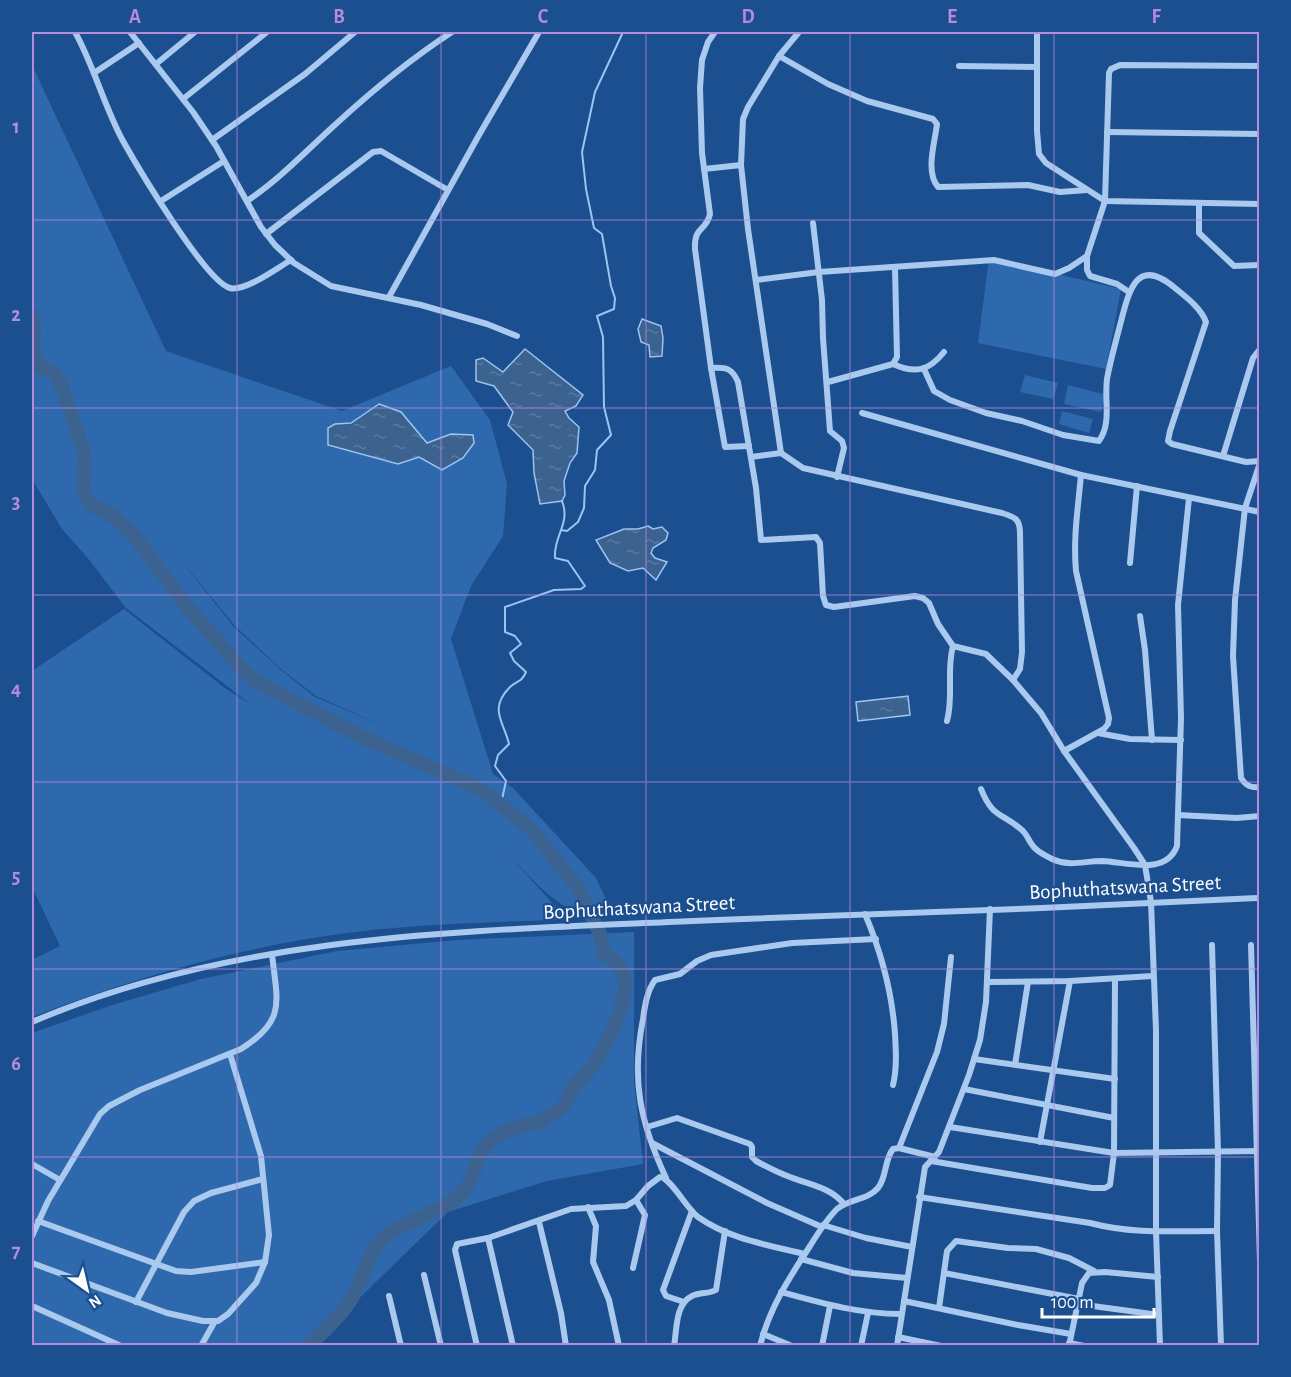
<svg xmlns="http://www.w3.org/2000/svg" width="1291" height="1377" font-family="'Alegreya Sans',sans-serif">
  <defs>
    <pattern id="water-ripples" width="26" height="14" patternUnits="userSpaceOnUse" patternTransform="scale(1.5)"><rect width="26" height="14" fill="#3c6290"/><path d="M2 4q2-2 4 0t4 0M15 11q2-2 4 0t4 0" fill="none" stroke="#597aa1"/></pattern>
  </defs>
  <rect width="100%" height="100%" fill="#1b4f8f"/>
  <g fill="#2e69ad" fill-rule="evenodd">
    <path d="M32,65L166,351L342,411L451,366L490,420L507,484L503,536L471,586L451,639L493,774L513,788L596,878L611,909C601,910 588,912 578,911C555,908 519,865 502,848L567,919C509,922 451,923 394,928C270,938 147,973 32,1017V960L60,946L32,887V671L124,609L226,689L249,703L126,608L87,557L62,529L32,479ZM176,554L235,626L281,669L316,696L384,726L315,697L281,670L234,627Z"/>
    <path d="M989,258L1121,289L1106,369L978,343Z"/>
    <path d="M1025,375L1058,383L1053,399L1020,392Z"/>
    <path d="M1068,385L1106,395L1101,412L1064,404Z"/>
    <path d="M1062,411L1093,419L1089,433L1059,424Z"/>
    <path d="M634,932V1081L643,1164L547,1181L448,1212L311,1345H32V1033L112,1005L201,979L337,951L457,940Z"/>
  </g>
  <g fill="url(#water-ripples)" stroke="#9cc4f0" stroke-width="1.5">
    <path d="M642,319L661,326L663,338L662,356L650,357L649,345L641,342L638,329Z"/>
    <path d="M525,349L583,395L576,406L565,411L569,418L579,427L577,453L570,463L564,481L565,495L562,501L540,504L534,473L533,450L508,425L513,412L494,386L476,381V360L483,358L503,372Z"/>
    <path d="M379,404L401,412L427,443L451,434L473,435L474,443L463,458L442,470L419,457L398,464L328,445V428L335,424L351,423Z"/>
    <path d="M648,526L653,529L662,527L668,533L666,540L653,548L651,553L655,558L667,562L656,580L643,568L628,571L610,563L596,540L624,529H638Z"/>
    <path d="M908,696L910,715L858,721L856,702Z"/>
  </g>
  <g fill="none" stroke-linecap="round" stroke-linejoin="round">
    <g stroke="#9cc4f0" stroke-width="2">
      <path d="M561,530L567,531L578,522L584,508L585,486L595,470L597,450L611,435L604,407L603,337L597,316L614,309L615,298L611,286L602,234L594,228L586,189L582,152L595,92L623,32"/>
      <path d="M501,804L506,781L495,766L498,755L509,744C504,722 488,709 510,687C518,680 521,683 526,672L514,661L510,653L521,644L515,636L505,632V607L554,590L581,589L585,586L568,561L555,558C553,536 571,524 562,501"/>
    </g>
    <path stroke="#3c6290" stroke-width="14" d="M32,314L34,333L33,353L40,367L55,374L61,384L82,447L85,460L83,485L86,497L93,506L115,517L133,534L187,607L247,674L257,682L358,735L475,787L490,796L531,829L577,886L601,936L604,954C642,970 619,1018 605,1044C602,1050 599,1058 594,1064C589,1072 581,1077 575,1085C570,1091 569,1099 564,1105C558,1113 549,1113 543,1121C522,1125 489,1133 480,1154C474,1169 472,1184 460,1195C436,1217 399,1220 378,1244C365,1259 363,1281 352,1298C341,1316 324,1331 309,1346"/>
    <g stroke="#a9c9ee" stroke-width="6">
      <path d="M75,32C94,66 104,106 123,141C137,166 206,282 230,288C245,292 277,268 291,260"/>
      <path d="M130,32L193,112L216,146L261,227L275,245L294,263L331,286L421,305L487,324L517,336"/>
      <path d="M715,32L708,42L702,60L700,88L702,153L710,214C706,232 694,225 695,249L711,368L725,447L749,446"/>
      <path d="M799,32L779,56L748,107L743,119L741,165L748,229L781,453L803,468L1002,513C1015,517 1020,519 1020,533L1022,652L1020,669L1013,680"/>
      <path d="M1037,32V131L1039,154L1046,163L1105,201L1260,204"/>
      <path d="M779,56L828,84L867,101L933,119L937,124C935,142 925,172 938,187L1028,185L1060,192L1087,190"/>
      <path d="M156,64L195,32"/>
      <path d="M959,66L1037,67"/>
      <path d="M94,73L139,43"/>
      <path d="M183,99L267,32"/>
      <path d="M1107,132L1260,134"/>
      <path d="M212,140L305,74L355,32"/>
      <path d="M704,169L741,165"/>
      <path d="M161,201L224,161"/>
      <path d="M247,201C280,179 308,149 337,123C373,90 412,58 452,32"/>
      <path d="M1199,203V233L1234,266L1260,265"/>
      <path d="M813,223L822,300L823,338L830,431L842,441L844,448L837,477"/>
      <path d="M266,234L373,152L381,151L448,190"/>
      <path d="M756,280L819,272L994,260L1055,274L1069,268L1087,256"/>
      <path d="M1129,292L1117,284L1090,276L1087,270V256L1105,201L1109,73L1111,69L1120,65L1260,66"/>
      <path d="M389,297L479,135L539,32"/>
      <path d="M893,364C915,374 929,371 944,352"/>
      <path d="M711,368C726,367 732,368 738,382L756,488L761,540L816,537L820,543L823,596L826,605L834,607L915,596L923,598L929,603L938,624L953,646L986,654L1013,680L1041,713L1064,751L1134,848L1145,865L1151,902L1156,1030V1231L1160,1346"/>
      <path d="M924,369L934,391L950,400L986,413L1022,421L1063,435L1099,441C1112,423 1104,400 1107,379C1110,362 1115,345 1119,329C1128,296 1134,253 1175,288C1186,297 1201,308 1206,322L1170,431L1168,441L1172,444L1246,462L1260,461"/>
      <path d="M828,382L893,364L897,357L895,268"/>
      <path d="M862,413L1081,475L1260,512"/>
      <path d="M1223,456L1253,358L1260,349"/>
      <path d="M751,457L781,453"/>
      <path d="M1260,463L1245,508L1235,600L1233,656L1241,778C1246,786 1251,788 1260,787"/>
      <path d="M1130,563L1137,486"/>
      <path d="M1140,616L1145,650L1152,740"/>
      <path d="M947,721C954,696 946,671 953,646"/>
      <path d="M1098,733L1130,739L1181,740"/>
      <path d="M1064,751L1104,729L1108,724L1109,718L1076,571C1073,538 1078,508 1081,475"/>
      <path d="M981,789C993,819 1002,812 1023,831C1027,835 1029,841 1033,846C1037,852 1045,855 1052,859C1069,867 1084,861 1102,861C1127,862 1166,876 1177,846L1181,718L1178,605L1189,498"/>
      <path d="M1178,815L1237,818L1260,816"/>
      <path d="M865,914C882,954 892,991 895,1034C896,1051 897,1068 893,1085"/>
      <path d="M1212,945L1218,1152L1217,1231L1221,1346"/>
      <path d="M1251,945L1260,1262"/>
      <path d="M988,982L1070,981L1153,976"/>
      <path d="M32,1022C239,933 471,931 693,921C809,916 925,913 1042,908C1114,905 1187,901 1260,898"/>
      <path d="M974,1059L1115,1079"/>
      <path d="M1015,1065L1028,982"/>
      <path d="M964,1089L1114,1118"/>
      <path d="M647,1127L677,1118L750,1144L752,1147V1157L756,1161C767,1167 778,1173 790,1177C810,1185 830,1187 844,1204"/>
      <path d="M950,1127L1114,1153L1259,1151"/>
      <path d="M1040,1142L1070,981"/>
      <path d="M652,1143L767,1203L822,1227"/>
      <path d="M899,1148L937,1052L944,1024L951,957"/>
      <path d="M931,1161L1092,1188H1105L1110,1185L1114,1153L1115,979"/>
      <path d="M32,1164L60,1180"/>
      <path d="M666,1178C640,1122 631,1080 643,1019C645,1005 647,991 655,980L680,974L697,961L711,955L792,943L876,939"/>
      <path d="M919,1197L1090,1223C1131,1234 1174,1231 1217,1231"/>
      <path d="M588,1207L596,1226L593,1262L609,1300L619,1346"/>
      <path d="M38,1221L176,1271L191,1272L265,1262"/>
      <path d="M539,1222L561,1313L566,1346"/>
      <path d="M823,1225L866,1238L912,1247"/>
      <path d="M32,1236L48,1201L100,1114L109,1106L140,1090L241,1049C287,1020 277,1002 272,954"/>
      <path d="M488,1238L513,1346"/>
      <path d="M801,1259L853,1273L907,1278"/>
      <path d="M32,1263L167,1313L203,1321H218L228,1314L256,1283L265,1262L269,1235L261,1156L230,1054"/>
      <path d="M633,1268L645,1215L636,1200"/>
      <path d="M944,1273L1079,1299"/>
      <path d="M424,1275L441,1346"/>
      <path d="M781,1292C821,1303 859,1314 901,1314"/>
      <path d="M389,1296L401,1346"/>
      <path d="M904,1301L1018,1325L1071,1334"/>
      <path d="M136,1302L184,1212L194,1201L211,1193L263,1179"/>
      <path d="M684,1302L666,1296L663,1290L692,1211"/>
      <path d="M1078,1304L1159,1315"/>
      <path d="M32,1306L121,1346"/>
      <path d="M939,1308L947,1251L956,1241L1008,1248L1036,1249L1069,1258L1094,1271"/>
      <path d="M763,1334L792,1346"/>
      <path d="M898,1337L941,1346"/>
      <path d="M1069,1343L1084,1346"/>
      <path d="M201,1346L215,1321"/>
      <path d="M477,1346L455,1250L457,1244L488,1238L571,1209L626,1206L636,1200L648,1186L660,1177C670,1177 687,1209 698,1217C729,1239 768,1245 804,1254"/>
      <path d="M674,1346C677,1330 675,1304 692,1296C700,1292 709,1294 716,1290L725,1231"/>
      <path d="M760,1346C769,1309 789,1278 810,1246C818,1233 826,1220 837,1209C849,1199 868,1200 878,1188C887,1177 884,1160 893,1149L899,1148L935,1157"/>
      <path d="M822,1346L830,1306"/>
      <path d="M861,1346L868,1313"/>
      <path d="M897,1346L925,1167L939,1152L969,1075L980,1040L986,1002L990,909"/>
      <path d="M1069,1346L1082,1283L1089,1273L1105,1272L1158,1277"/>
    </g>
  </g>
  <path fill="none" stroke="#b68bdc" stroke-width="1.5" stroke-opacity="0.55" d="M237,32V1346M441,32V1346M646,32V1346M850,32V1346M1054,32V1346M32,220H1260M32,408H1260M32,595H1260M32,782H1260M32,969H1260M32,1157H1260"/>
  <g text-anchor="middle" stroke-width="4.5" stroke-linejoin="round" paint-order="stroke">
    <g font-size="21" fill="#fff" stroke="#1b4f8f">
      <text transform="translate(1125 887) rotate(-3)" y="7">Bophuthatswana Street</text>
      <text transform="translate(639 907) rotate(-3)" y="7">Bophuthatswana Street</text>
    </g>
  </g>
  <rect width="1291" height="1377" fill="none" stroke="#1b4f8f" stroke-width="66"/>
  <g transform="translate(87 1290) rotate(146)" stroke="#1b4f8f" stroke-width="4.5" paint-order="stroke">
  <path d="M0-4.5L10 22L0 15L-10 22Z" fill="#ffffff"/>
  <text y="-9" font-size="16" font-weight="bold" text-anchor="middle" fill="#ffffff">N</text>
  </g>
  <path d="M1042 1308v9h112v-9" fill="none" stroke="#ffffff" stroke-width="3"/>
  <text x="1051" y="1308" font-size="18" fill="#ffffff" stroke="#1b4f8f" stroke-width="4.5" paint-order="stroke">100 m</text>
  <rect x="33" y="33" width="1225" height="1311" fill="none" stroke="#b68bdc" stroke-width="2"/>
  <g font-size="20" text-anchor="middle" font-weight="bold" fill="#b68bdc">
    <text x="135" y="23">A</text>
    <text x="339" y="23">B</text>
    <text x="543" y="23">C</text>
    <text x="748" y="23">D</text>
    <text x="952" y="23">E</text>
    <text x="1156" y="23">F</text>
    <text x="16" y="133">1</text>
    <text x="16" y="321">2</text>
    <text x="16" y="508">3</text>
    <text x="16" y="695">4</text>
    <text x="16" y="883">5</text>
    <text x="16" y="1070">6</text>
    <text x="16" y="1257">7</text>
  </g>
</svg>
